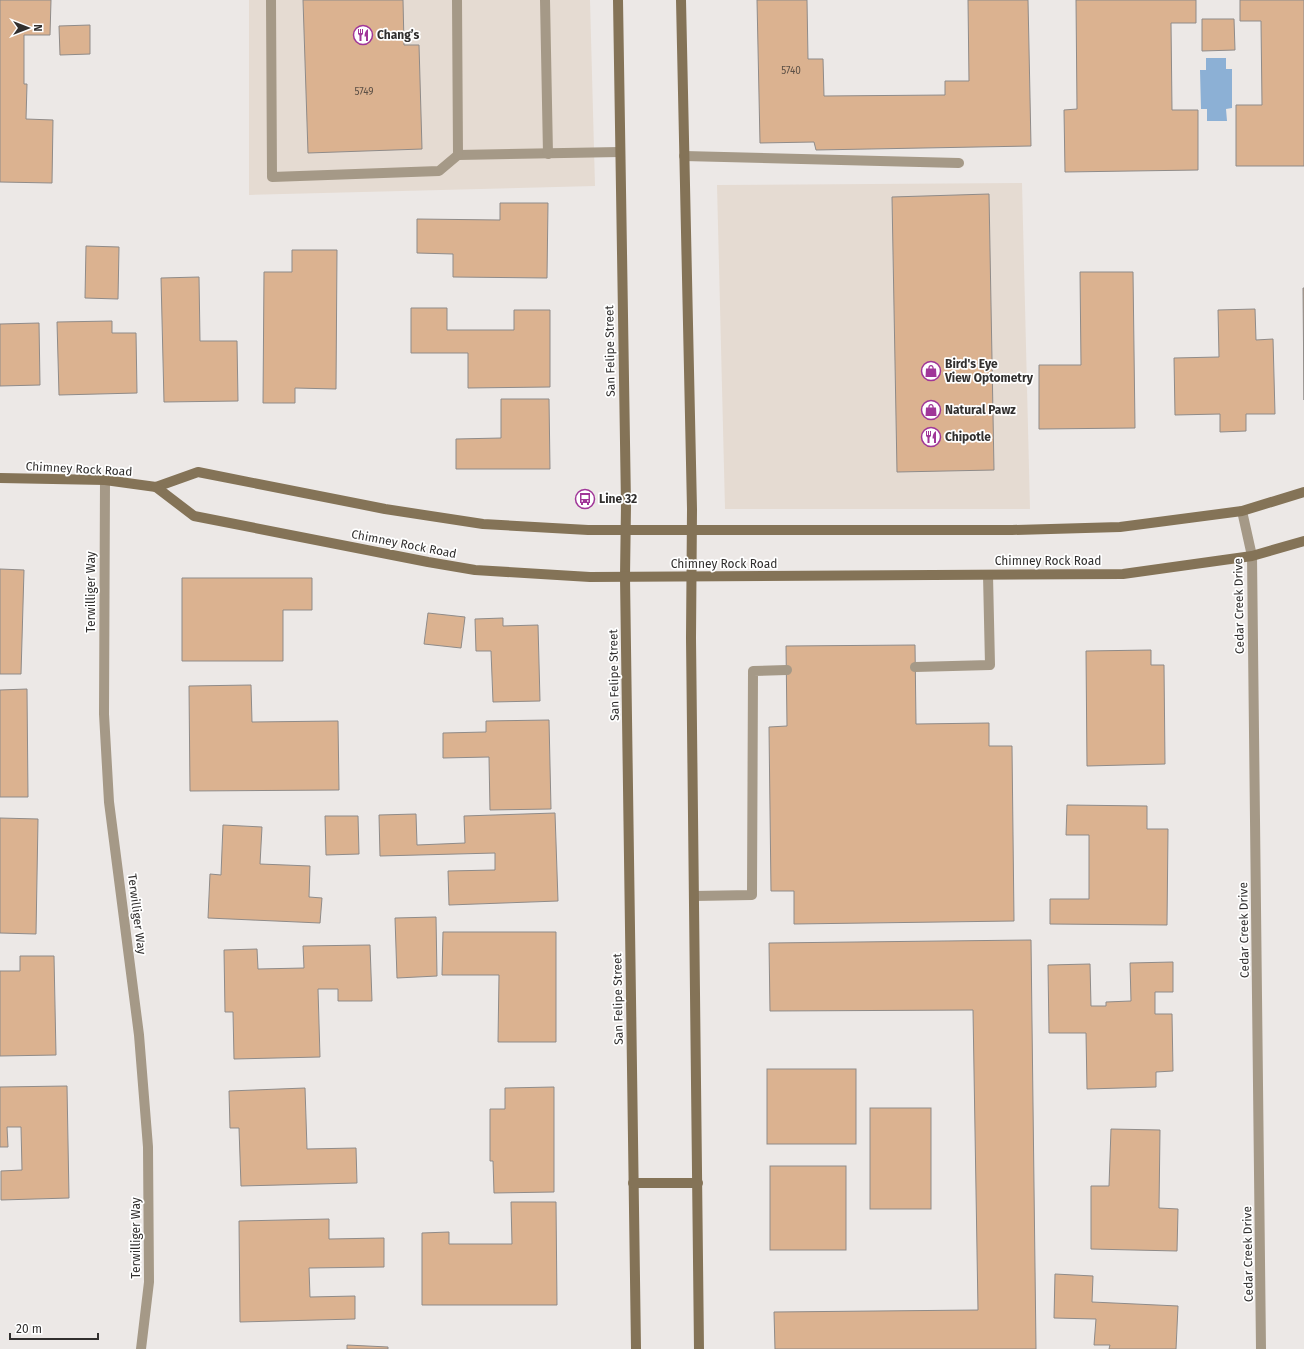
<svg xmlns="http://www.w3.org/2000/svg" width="1304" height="1349" font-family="'Fira Sans',sans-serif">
  <rect width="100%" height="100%" fill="#ece8e6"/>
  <g fill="#e5dbd2">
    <path d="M249,0H590L595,186L249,195Z"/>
    <path d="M1022,183L1030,509H725L717,185Z"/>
  </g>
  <path fill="#8cb0d5" d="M1206,58H1226V69H1232V108L1226,109L1227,121H1207V109H1201L1200,70H1206Z"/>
  <g fill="#dbb290" stroke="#8f8b89">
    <path d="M0,0H51L50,35H24V84H27L26,119L53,120L52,183L0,182Z"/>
    <path d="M303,0H403L404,45H419L422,149L308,153Z"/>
    <path d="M757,0H807L808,59H823L824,96L945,95V81H969L968,0H1028L1031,146L816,150L814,142L760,143Z"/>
    <path d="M1076,0H1196V23H1171L1172,110H1198V170L1065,172L1064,110L1077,109Z"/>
    <path d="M1240,0H1304V166H1236V105H1262L1261,21H1240Z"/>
    <path d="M1202,19H1234L1235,50L1202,51Z"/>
    <path d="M90,25V54L60,55L59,26Z"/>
    <path d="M989,194L994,470L897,472L892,197Z"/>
    <path d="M500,203H548L547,278L453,277V254L417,253V219L500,220Z"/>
    <path d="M86,246L119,247L118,299L85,298Z"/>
    <path d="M292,250H337L336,389L295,388V403H263L264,272H292Z"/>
    <path d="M1080,272H1133L1135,428L1039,429V365H1081Z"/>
    <path d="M199,277L200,341H237L238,401L164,402L161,278Z"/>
    <path d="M1303,288H1304V400Z"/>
    <path d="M411,308H447V330H514V310H550V387L468,388V353H411Z"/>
    <path d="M1255,309L1256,340L1273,339L1275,414H1246V431L1220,432V414L1175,415L1174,358L1219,357L1218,310Z"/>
    <path d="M112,321V333H136L137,393L59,395L57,322Z"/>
    <path d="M39,323L40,385L0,386V324Z"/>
    <path d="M501,399H549L550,469H456V439L501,438Z"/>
    <path d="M0,569L24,570L21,674H0Z"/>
    <path d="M182,578H312V610H283V661H182Z"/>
    <path d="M428,613L465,617L461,648L424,644Z"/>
    <path d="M503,618V626L538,625L540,701L493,702L491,651H476L475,619Z"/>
    <path d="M915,645L916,724L989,723V746H1012L1014,921L794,924V891H771L769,727L787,726L786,646Z"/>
    <path d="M1151,650V665H1164L1165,764L1087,766L1086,651Z"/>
    <path d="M251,685L252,722L338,721L339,790L190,791L189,686Z"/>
    <path d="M27,689L28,797H0V690Z"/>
    <path d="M549,720L551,809L490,810L489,757L443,758V733L486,732V721Z"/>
    <path d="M1067,805L1147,806V829H1168L1167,925L1050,924V899H1089V835H1066Z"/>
    <path d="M555,813L558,901L449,905L448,871L495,870V853L380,856L379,815L416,814L417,845L465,843L464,816Z"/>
    <path d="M325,816H358L359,854L326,855Z"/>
    <path d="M0,818L38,819L36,934L0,933Z"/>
    <path d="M223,825L262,827L260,864L310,866L309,897L322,898L320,923L208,918L210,874L221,875Z"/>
    <path d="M436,917L437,976L397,978L395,918Z"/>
    <path d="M443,932H556V1042H498L499,975H442Z"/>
    <path d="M1031,940L1036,1349H775L774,1312L978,1310L973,1010L770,1011L769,943Z"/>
    <path d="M370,945L372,1001H338V989H318L320,1057L234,1059L233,1012H225L224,950L257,949L258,969L304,968L303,946Z"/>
    <path d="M20,956H54L56,1055L0,1056V971H20Z"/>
    <path d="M1173,962V992H1155V1014H1172L1173,1071L1156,1072V1087L1087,1089L1086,1033H1049L1048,965L1090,964L1091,1006H1106V1002L1131,1001L1130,963Z"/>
    <rect x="767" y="1069" width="89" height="75"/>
    <path d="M67,1086L69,1198L1,1200V1171L22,1170L21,1127H7L8,1147H0V1087Z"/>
    <path d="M554,1087V1192L494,1193L493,1161H490V1109H505V1088Z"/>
    <path d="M305,1088L307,1149L356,1148L357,1183L241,1186L239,1128H230L229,1091Z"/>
    <rect x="870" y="1108" width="61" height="101"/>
    <path d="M1111,1129L1160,1130L1159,1208L1178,1209L1177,1251L1091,1249V1186H1109Z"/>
    <rect x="770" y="1166" width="76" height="84"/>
    <path d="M511,1202H556L557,1305H422V1233L449,1232V1244H512Z"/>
    <path d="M329,1219V1239L384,1238V1267L309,1268L310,1297L355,1296V1319L240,1322L239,1221Z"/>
    <path d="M1055,1274L1093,1276L1092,1302L1178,1306L1176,1349H1109L1110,1345H1094L1096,1319L1054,1318Z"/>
    <path d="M347,1345L388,1347V1349H347Z"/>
  </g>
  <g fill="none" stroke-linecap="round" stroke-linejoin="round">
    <g stroke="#a59987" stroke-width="10">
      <path d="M271,0L272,177L439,171L458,155L620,152"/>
      <path d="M457,0L458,155"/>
      <path d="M545,0L548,154"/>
      <path d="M684,156L959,163"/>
      <path d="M915,667L990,665L988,575"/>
      <path d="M694,896L752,895L753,671L787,670"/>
    </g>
    <g stroke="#a59987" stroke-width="10">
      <path d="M105,480L104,714L109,802L139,1035L148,1147L149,1282L141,1349"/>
      <path d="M1242,511L1252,556L1261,1349"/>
    </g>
    <g stroke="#847357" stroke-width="10">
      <path d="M618,0L626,505L625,577L636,1349"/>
      <path d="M681,0L692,509L691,638L699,1349"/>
      <path d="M0,478L105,480L156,487L198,472L385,509L483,524L588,530H1012L1120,527L1242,511L1304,492"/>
      <path d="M156,487L194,516L428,562L475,570L590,577L1123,574L1252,556L1304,541"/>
      <path d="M633,1183H698"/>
    </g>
  </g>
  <defs>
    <symbol id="restaurant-ring" viewBox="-11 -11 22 22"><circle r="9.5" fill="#fff" stroke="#a03698" stroke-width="1.5"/><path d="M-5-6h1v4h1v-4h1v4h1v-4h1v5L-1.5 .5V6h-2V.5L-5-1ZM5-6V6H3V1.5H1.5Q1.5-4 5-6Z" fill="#a03698"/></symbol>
    <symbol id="shop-ring" viewBox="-11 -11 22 22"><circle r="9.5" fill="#fff" stroke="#a03698" stroke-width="1.5"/><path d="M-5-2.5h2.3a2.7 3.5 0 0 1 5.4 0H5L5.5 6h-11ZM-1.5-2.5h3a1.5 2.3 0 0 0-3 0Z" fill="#a03698"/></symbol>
    <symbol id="bus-ring" viewBox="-11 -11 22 22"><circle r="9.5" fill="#fff" stroke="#a03698" stroke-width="1.5"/><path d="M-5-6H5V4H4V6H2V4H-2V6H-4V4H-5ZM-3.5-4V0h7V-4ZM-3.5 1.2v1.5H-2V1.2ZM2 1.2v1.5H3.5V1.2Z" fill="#a03698"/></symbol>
  </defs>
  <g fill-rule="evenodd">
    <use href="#restaurant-ring" x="352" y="24" width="22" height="22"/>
    <use href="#shop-ring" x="920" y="360" width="22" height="22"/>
    <use href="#shop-ring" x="920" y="399" width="22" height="22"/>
    <use href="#restaurant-ring" x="920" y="426" width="22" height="22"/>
    <use href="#bus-ring" x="574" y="488" width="22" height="22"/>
  </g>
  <g text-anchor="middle" stroke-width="3.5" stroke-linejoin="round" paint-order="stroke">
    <g font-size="10" fill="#5c5046">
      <text x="791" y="74">5740</text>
      <text x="364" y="95">5749</text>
    </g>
    <g font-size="12" font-weight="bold" fill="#312f2e" stroke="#fff" text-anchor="start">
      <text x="377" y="39">Chang’s</text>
      <text x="945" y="368">Bird's Eye<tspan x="945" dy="14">View Optometry</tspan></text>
      <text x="945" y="414">Natural Pawz</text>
      <text x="945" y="441">Chipotle</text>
      <text x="599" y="503">Line 32</text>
    </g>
    <g font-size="12" fill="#312f2e" stroke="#fff">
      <text transform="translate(610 351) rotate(-91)" y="4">San Felipe Street</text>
      <text transform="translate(79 469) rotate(3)" y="4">Chimney Rock Road</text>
      <text transform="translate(404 544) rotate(11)" y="4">Chimney Rock Road</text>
      <text x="1048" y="565">Chimney Rock Road</text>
      <text x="724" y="568">Chimney Rock Road</text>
      <text transform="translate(91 592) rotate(-90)" y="4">Terwilliger Way</text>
      <text transform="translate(1239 606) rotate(-91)" y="4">Cedar Creek Drive</text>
      <text transform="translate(614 675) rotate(-91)" y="4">San Felipe Street</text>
      <text transform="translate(137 914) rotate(83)" y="4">Terwilliger Way</text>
      <text transform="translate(1244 930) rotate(-91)" y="4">Cedar Creek Drive</text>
      <text transform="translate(618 999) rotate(-91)" y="4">San Felipe Street</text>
      <text transform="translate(136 1238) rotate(-90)" y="4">Terwilliger Way</text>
      <text transform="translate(1248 1254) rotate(-91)" y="4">Cedar Creek Drive</text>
    </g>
  </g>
  <g transform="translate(28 28) rotate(90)" stroke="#ffffff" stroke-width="3" paint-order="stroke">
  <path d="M0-3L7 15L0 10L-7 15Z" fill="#312f2e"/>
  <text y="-6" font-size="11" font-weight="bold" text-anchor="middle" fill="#312f2e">N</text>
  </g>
  <path d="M10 1333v6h88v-6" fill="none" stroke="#312f2e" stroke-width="2"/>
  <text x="16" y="1333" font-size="12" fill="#312f2e" stroke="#ffffff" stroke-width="3" paint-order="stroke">20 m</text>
</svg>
